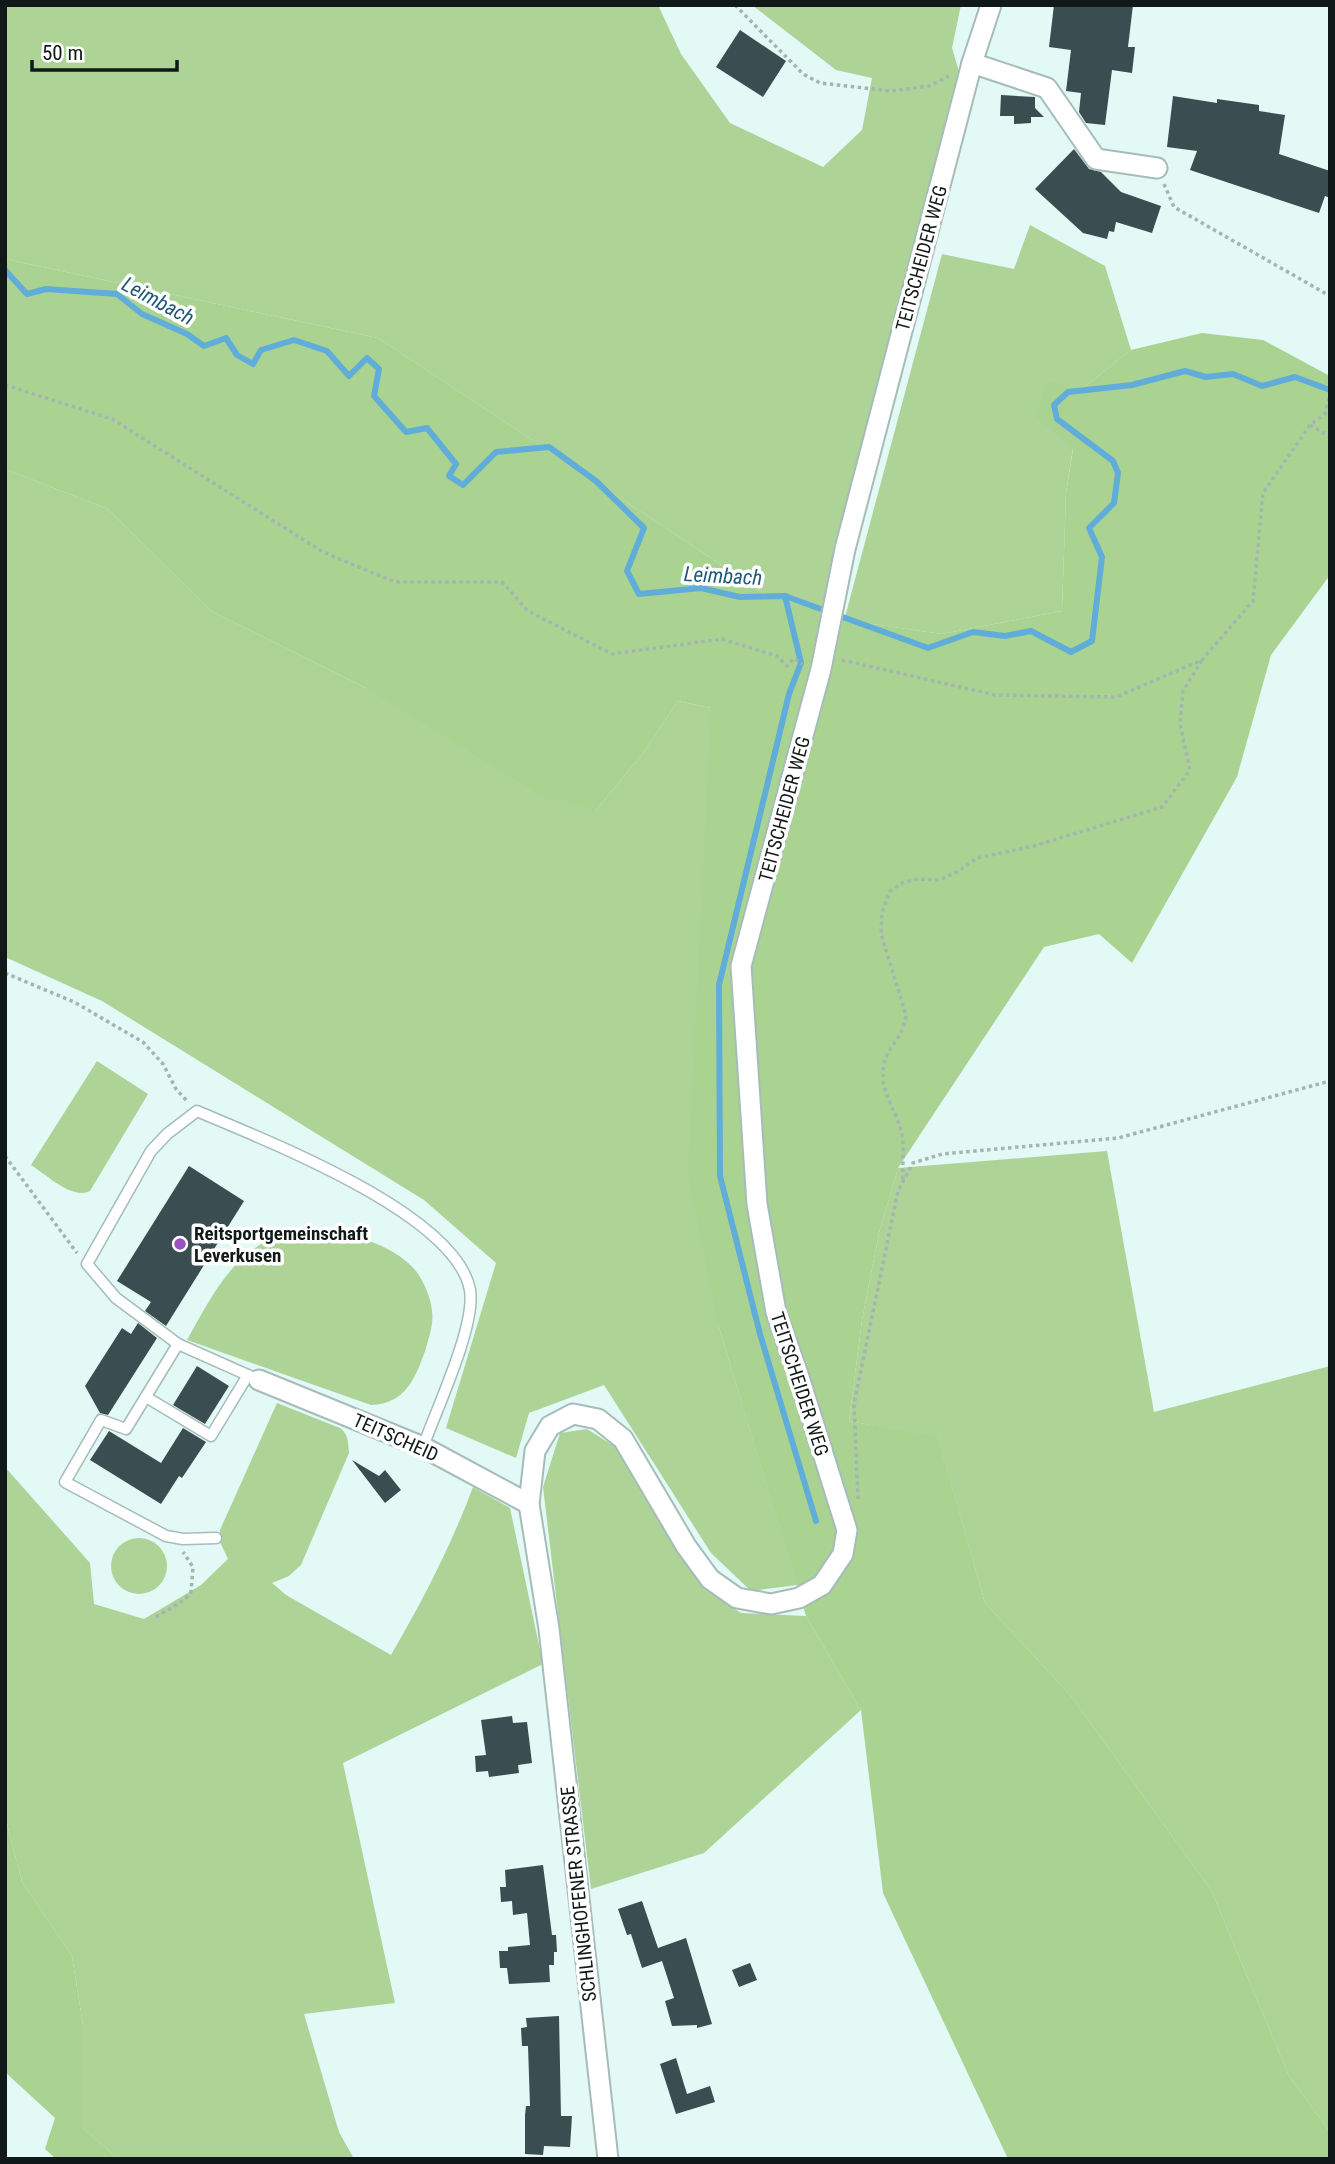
<svg xmlns="http://www.w3.org/2000/svg" width="1335" height="2164" font-family="'Roboto Condensed',sans-serif">
  <rect width="100%" height="100%" fill="#e2f9f5"/>
  <g fill="#add397">
    <path d="M5,5H658L681,54L730,123L823,167L862,130L872,78L836,70L752,5H961L952,48L960,75L821,610L765,594L378,338L5,259Z"/>
    <path d="M1030,225L1105,266L1131,350L1082,389L1066,493L1062,611L942,634L865,623L845,617L942,254L1014,269Z"/>
    <path d="M5,469L108,509L211,611L364,687L596,810L643,753L678,701L711,708L718,1324L797,1585L751,1591L711,1553L604,1385L529,1413L516,1458L446,1428L496,1263L424,1200L102,1001L5,957Z"/>
    <path d="M97,1061L148,1094L90,1191C72,1200 47,1175 31,1165Z"/>
    <path d="M1107,1151L1154,1412L1330,1366V2132L1289,2076L1211,1890L1071,1696L985,1603L938,1438L849,1421L862,1320L879,1233L898,1168Z"/>
    <path d="M308,1229C342,1229 394,1244 416,1271C424,1282 431,1298 432,1311C434,1323 429,1337 426,1348C416,1377 406,1404 371,1405L187,1340C209,1301 232,1253 276,1237C286,1233 297,1231 308,1229Z"/>
    <path d="M277,1403L340,1428C349,1434 348,1444 349,1453L301,1565L289,1576L272,1583L286,1595L391,1655C423,1600 451,1546 473,1487L510,1508L543,1664L343,1763L395,2003L304,2014L339,2132L354,2159H118L83,2128V2025L72,1956L22,1882L5,1816V1467L90,1563L94,1604L144,1619L201,1585L228,1559L219,1540L220,1530Z"/>
    <path d="M587,1429L619,1449L703,1588L741,1613L806,1616L861,1710L704,1853L591,1889L543,1487L560,1433Z"/>
    <circle cx="139" cy="1566" r="28"/>
  </g>
  <g fill="#aad392">
    <path d="M5,259L378,338L765,594L865,623L942,634L1062,611L1066,493L1073,449L1035,417L1047,381L1082,389L1131,350L1202,333L1263,340L1330,376V575L1271,655L1237,777L1132,963L1099,934L1044,947L898,1168L879,1233L862,1320L849,1421L938,1437L985,1603L1071,1696L1211,1890L1289,2076L1330,2132V2159H1008L883,1893L861,1710L806,1616L718,1324L688,1174L711,708L678,701L643,753L596,810L546,799L364,687L211,611L108,509L5,469Z"/>
    <path d="M5,1816L22,1882L72,1956L83,2025V2128L118,2159H56L45,2149L55,2118L5,2072Z"/>
  </g>
  <g fill="none" stroke-linecap="round" stroke-linejoin="round">
    <g stroke="#61add9" stroke-width="6">
      <path d="M5,270L27,294L46,289L117,294L142,314L187,334L204,346L226,338L237,355L253,364L261,350L294,340L327,351L349,376L367,358L379,369L374,396L406,432L427,428L456,464L449,476L463,485L496,452L549,447L596,481L644,528L627,571L639,594L701,588L740,597L785,596L928,648L973,632L1005,636L1031,631L1071,652L1092,641L1102,557L1089,528L1114,503L1118,473L1113,461L1057,419L1054,405L1068,392L1132,385L1185,371L1206,377L1233,374L1262,386L1295,377L1330,390"/>
      <path d="M785,596L801,663L789,694L719,985L720,1176L760,1334L816,1521"/>
    </g>
  </g>
  <g fill="#3a4d51">
    <path d="M1054,5H1133L1128,47H1135L1132,73L1112,70L1105,125L1086,123L1079,112L1081,93L1066,91L1071,50L1049,47Z"/>
    <path d="M740,30L786,61L763,97L716,67Z"/>
    <path d="M1001,95L1035,97V108L1044,117H1031V123L1014,124V116H1000Z"/>
    <path d="M1173,96L1217,103V99L1259,105V111L1285,115L1279,154L1330,171V198L1325,196L1319,213L1190,170L1197,151L1167,147Z"/>
    <path d="M1074,149L1089,169L1101,172L1121,192L1161,206L1152,233L1116,222L1114,232L1109,231L1107,239L1083,233L1035,189Z"/>
    <path d="M189,1166L244,1201L166,1326L145,1311L151,1302L117,1281Z"/>
    <path d="M138,1323L157,1338L108,1415L100,1413L85,1386L122,1328L131,1334Z"/>
    <path d="M197,1366L229,1386L205,1424L173,1405Z"/>
    <path d="M183,1428L206,1442L182,1478L179,1476L161,1504L90,1460L109,1431L161,1463Z"/>
    <path d="M352,1460L379,1476L385,1470L401,1490L385,1503Z"/>
    <path d="M512,1716L513,1723L527,1722L532,1763L518,1765L519,1773L489,1777L488,1771L476,1772L475,1756L486,1755L481,1720Z"/>
    <path d="M543,1865L552,1935H556L557,1952H554V1965H549L550,1982L509,1984L507,1968H500L499,1951H508V1947L530,1945L527,1913L513,1915L512,1901L501,1902L500,1887H506L505,1870Z"/>
    <path d="M642,1901L658,1948L686,1938L712,2024L697,2028V2025L672,2026L665,2001L674,1998L662,1961L642,1968L631,1934L627,1935L618,1909Z"/>
    <path d="M750,1963L757,1980L739,1987L732,1970Z"/>
    <path d="M559,2016L561,2116H572L570,2147L544,2146L543,2155L525,2154V2115L526,2106H530L528,2046H522L521,2028L527,2027L526,2018Z"/>
    <path d="M676,2058L687,2094L710,2086L715,2102L676,2114L660,2064Z"/>
  </g>
  <g fill="none" stroke-linecap="round" stroke-linejoin="round">
    <defs>
      <g id="lane">
        <path d="M178,1344L126,1429L101,1420L65,1482L166,1536L183,1539L216,1538"/>
        <path d="M259,1380L178,1344L116,1298L87,1264L151,1151L167,1134L197,1111C264,1140 456,1213 470,1290C476,1326 436,1410 423,1447"/>
        <path d="M146,1397L211,1436L248,1375"/>
      </g>
      <g id="street">
        <path d="M972,63L1047,88L1096,159L1157,168"/>
        <path d="M259,1380L423,1447L529,1504"/>
        <path d="M608,2159L549,1629L529,1504L535,1451L550,1426L573,1414L598,1419L623,1439L686,1546L710,1579L737,1598L771,1604L799,1598L822,1585L843,1554L847,1530L798,1374L776,1312L757,1204L741,966L821,669L845,549L972,63L991,5"/>
      </g>
    </defs>
    <use href="#lane" stroke="#a6bcb9" stroke-width="13"/>
    <use href="#street" stroke="#a6bcb9" stroke-width="23"/>
    <g stroke="#a3b5b2" stroke-width="3.5" stroke-dasharray="3.5 3.5" stroke-linecap="butt">
      <path d="M735,5L803,74L820,83L891,91L929,86L949,76"/>
      <path d="M1164,184L1174,207L1330,296"/>
      <path d="M5,385L112,419L323,552L395,582H502L528,611L612,654L722,639L777,656L787,666L794,658L802,664"/>
      <path d="M1310,425L1330,437"/>
      <path d="M842,660L995,695L1116,697L1202,660L1253,601L1263,493L1310,425L1325,414L1330,393"/>
      <path d="M5,973L74,1002L143,1042L163,1064L176,1089L187,1101"/>
      <path d="M5,1156L77,1253"/>
      <path d="M903,1179C902,1163 905,1145 901,1130C896,1111 882,1094 883,1073C883,1048 904,1040 906,1015L881,934L882,912L890,891L902,883L918,879L939,880L959,871L977,858L1034,846L1162,807L1190,770L1180,724L1183,691L1202,660"/>
      <path d="M858,1499L854,1404L898,1191L913,1163L942,1154L1118,1138L1330,1081"/>
      <path d="M156,1617L184,1600L191,1592L193,1567L183,1552"/>
    </g>
    <use href="#lane" stroke="#fff" stroke-width="10"/>
    <use href="#street" stroke="#fff" stroke-width="19"/>
  </g>
  <circle fill="#9a50c3" stroke="#fff" stroke-width="2.5" cx="180" cy="1244" r="7"/>
  <g text-anchor="middle" stroke-width="7" stroke-linejoin="round" paint-order="stroke">
    <g font-size="19" fill="#101917" stroke="#fff">
      <text transform="translate(921 258) rotate(-75)" y="7">TEITSCHEIDER WEG</text>
      <text transform="translate(784 809) rotate(-75)" y="7">TEITSCHEIDER WEG</text>
      <text transform="translate(800 1384) rotate(72)" y="7">TEITSCHEIDER WEG</text>
      <text transform="translate(396 1437) rotate(24)" y="7">TEITSCHEID</text>
      <text transform="translate(578 1894) rotate(-96)" y="7">SCHLINGHOFENER STRASSE</text>
    </g>
    <g font-size="19" font-weight="bold" fill="#101917" stroke="#fff" text-anchor="start">
      <text x="194" y="1240">Reitsportgemeinschaft<tspan x="194" dy="22">Leverkusen</tspan></text>
    </g>
    <g font-size="21" font-style="italic" fill="#1f5978" stroke="#fff">
      <text transform="translate(158 301) rotate(28)" y="7">Leimbach</text>
      <text transform="translate(723 576) rotate(3)" y="7">Leimbach</text>
    </g>
  </g>
  <rect width="1335" height="2164" fill="none" stroke="#101917" stroke-width="14"/>
  <path d="M32 60v10h145v-10" fill="none" stroke="#101917" stroke-width="3.5"/>
  <text x="42" y="60" font-size="21" fill="#101917" stroke="#ffffff" stroke-width="5" paint-order="stroke">50 m</text>
</svg>
